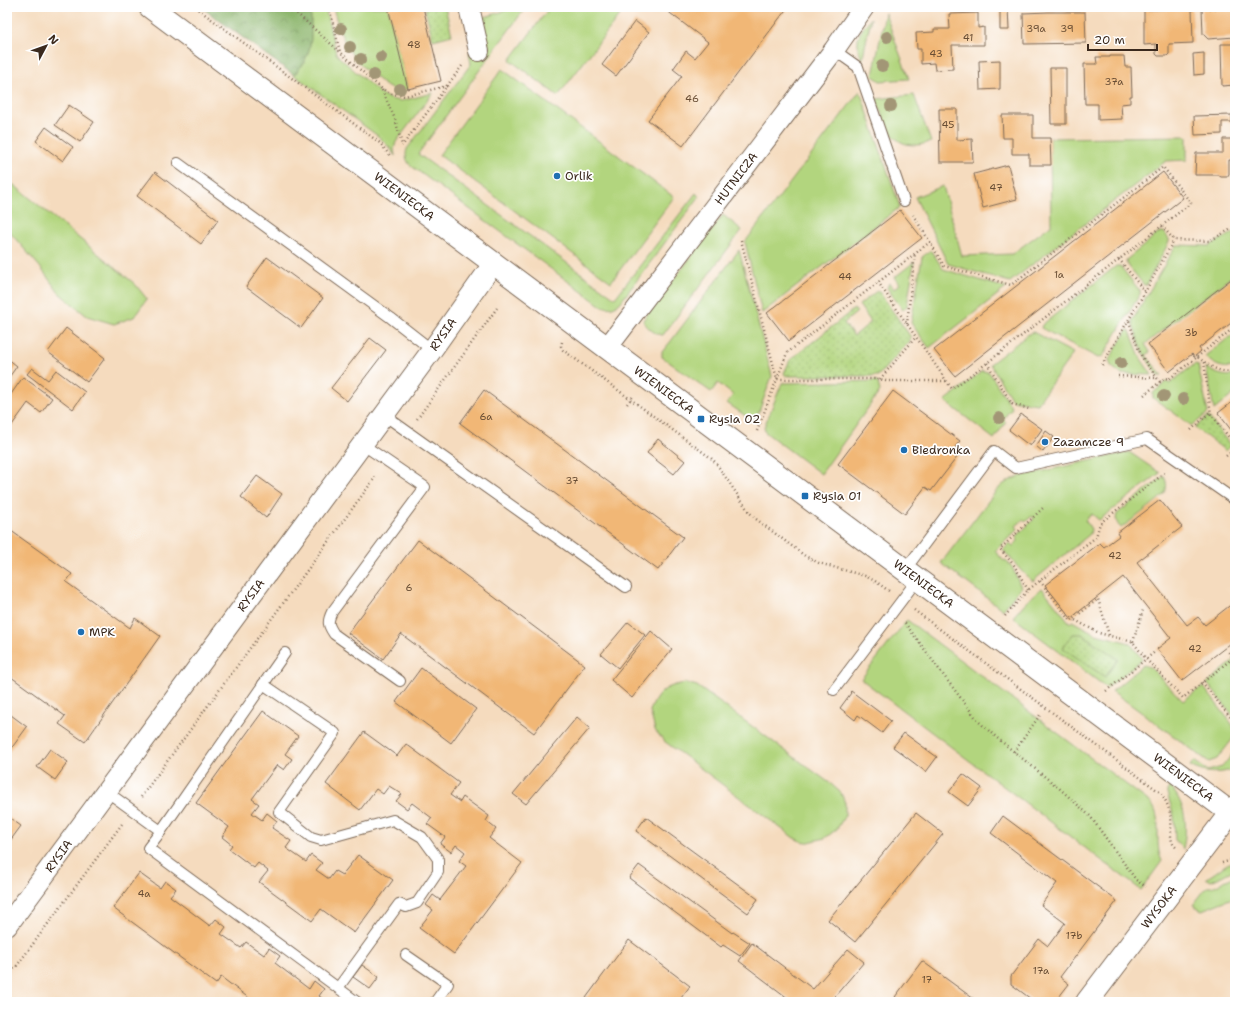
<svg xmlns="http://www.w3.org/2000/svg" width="1242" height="1009" font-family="'Shantell Sans',sans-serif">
  <defs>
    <pattern id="forest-crowns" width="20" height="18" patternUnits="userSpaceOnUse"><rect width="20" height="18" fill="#8db66d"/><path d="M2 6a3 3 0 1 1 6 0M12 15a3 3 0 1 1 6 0" fill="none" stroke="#749459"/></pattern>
    <pattern id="park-dots" width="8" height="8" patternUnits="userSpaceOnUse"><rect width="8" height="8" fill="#b2d57e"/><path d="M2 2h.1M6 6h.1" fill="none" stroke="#9ab76c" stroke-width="1.8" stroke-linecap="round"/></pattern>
  </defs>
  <rect width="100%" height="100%" fill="#fff"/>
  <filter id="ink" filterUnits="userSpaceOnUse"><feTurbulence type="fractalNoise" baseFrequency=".025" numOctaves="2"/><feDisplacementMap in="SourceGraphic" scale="8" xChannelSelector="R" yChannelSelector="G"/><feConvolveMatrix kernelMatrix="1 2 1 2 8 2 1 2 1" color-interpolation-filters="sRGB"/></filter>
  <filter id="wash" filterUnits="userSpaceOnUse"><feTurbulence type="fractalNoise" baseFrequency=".012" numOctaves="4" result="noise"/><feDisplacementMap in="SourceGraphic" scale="16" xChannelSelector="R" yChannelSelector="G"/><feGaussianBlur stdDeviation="0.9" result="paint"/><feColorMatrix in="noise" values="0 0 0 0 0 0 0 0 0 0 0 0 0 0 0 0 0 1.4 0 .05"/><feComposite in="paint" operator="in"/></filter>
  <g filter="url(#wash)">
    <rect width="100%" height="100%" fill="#f5dbbe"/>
    <g fill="#b2d57e" stroke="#76804e">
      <path d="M305,7H325L336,53L339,57L381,94L390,99L400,101L405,100L433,93L396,142L394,149L395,156L390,148L378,136L294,75L304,63Z"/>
      <path d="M333,7H388L408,89C392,93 387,87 375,77C370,72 363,68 359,63C344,47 338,27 333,7Z"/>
      <path d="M513,7H526L418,154L615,298L696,193L699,197L620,303C613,308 608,309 600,305L410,165C406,160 405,155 407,149L471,64L469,53L489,49L482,18L513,8Z"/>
      <path d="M550,7H626L558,96L510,60Z"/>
      <path d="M885,13L909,79L880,81L873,76Z"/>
      <path d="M871,18L862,61C855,38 856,37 871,18Z"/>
      <path d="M502,69L674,197L611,282L439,155Z"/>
      <path d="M860,91L900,207L762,313L745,242Z"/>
      <path d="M914,95L931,142C926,143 921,145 916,145C889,146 884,119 876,99Z"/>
      <path d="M1187,136V160L1166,161L1010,282L948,264L915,197L943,186L962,256L1012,254L1051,225L1050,138Z"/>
      <path d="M7,183L14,185L135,284L147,299L134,317L114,324L87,316L59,293L40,267L7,229Z"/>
      <path d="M723,215L742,230L663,335C655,335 646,327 643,320Z"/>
      <path d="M1160,232H1164L1169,239V242L1146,285H1144L1126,263V260Z"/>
      <path d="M1235,232V274L1145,344L1150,352L1146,355L1162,376H1158L1145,356L1139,344L1132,321L1176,245L1209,246Z"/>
      <path d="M739,250L772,376L757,417L750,419L727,403L733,395L718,383L711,392L662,357V352L671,341Z"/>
      <path d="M931,250L943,269L1006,288L929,348L911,323L922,257Z"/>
      <path d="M914,262L907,306L903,310L887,288L889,283L894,289L900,284L895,277Z"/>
      <path d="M1116,266H1120L1140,291V294L1103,356L1098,358L1041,328L1042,325Z"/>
      <path d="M1127,330L1130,331L1141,359L1152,375L1121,374L1111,366L1109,360Z"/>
      <path d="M1033,332L1073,353L1037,404L1012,400L990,364L1030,333Z"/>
      <path d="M1235,333V367C1223,369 1214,366 1205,356Z"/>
      <path d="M1195,364L1198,365L1208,413L1192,426L1153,398V393L1167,381L1169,384Z"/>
      <path d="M1206,367C1215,374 1224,377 1235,375V393L1214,410Z"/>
      <path d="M982,371L989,372L1012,408L1003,419L1006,422L994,439L945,401Z"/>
      <path d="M876,381L878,383L880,391L821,474L765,432L764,427L782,383Z"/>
      <path d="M1129,452L1160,473L1099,520L1092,514L1085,520L1091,529L1090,534L1033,581C1021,573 1013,560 1003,550L1010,543L1013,546L1018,541L1016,537L1034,519L1032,516L1025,522L1023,520L1016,526L1018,529L995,551L1004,561L1006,560L1012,567L1021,587L1003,610L941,563L993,495L1002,485L1009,481L1017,477Z"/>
      <path d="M1164,476C1166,481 1168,486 1165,492C1162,499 1130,521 1121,528C1117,524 1115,520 1117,514Z"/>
      <path d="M1042,588L1070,623L1072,621L1096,634L1130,643L1142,659L1107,688L1013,617L1025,603Z"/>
      <path d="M907,620L1151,803C1164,820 1153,842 1162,861L1141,890L861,679Z"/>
      <path d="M1235,660V718L1207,683Z"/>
      <path d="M1143,665L1150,667L1183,701L1203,686L1232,724L1235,730V736L1217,759L1209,762L1112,691Z"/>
      <path d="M686,683L697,686L831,784L841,793L845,803V815L837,829L825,838L805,843L794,838L664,741L655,730L650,711C658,691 666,686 686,683Z"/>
      <path d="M1235,751V768C1221,775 1204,774 1190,766L1194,761L1208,771L1222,767Z"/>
      <path d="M1170,786C1186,805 1188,825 1183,849L1175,840L1174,816L1167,793V791Z"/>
      <path d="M1235,861V869L1218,878L1211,881L1206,878C1216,874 1223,864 1235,861Z"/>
      <path d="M1235,876V897L1202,910L1193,905L1207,887H1212Z"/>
    </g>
    <path fill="url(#forest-crowns)" stroke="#647046" d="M201,7H305L311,17V39L309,50L304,63L294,75Z"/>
    <g fill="url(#park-dots)" stroke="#76804e">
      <path d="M433,7H445L452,35L433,40L425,9Z"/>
      <path d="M878,290L910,336V341L878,376H786L784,373L790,360L854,309L857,312L844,323L854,336L871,322L859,305Z"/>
      <path d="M1208,416L1231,446L1226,451L1195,428Z"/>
      <path d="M1073,634H1082L1118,659L1105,677L1063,648Z"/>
    </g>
    <g id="blocks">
      <g fill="#f1b776">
        <path d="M388,7H423L441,81L408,89Z"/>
        <path d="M662,7H788L683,146L648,120L682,76L673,69L686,51L695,58L708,42Z"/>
        <path d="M1000,7H1008L1009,30H1000Z"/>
        <path d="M1192,9L1193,43L1169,44V54L1167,56H1158L1156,54V44L1144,45V10Z"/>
        <path d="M1202,9H1235V37L1208,39L1203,34Z"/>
        <path d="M1048,12H1085L1086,43L1024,44L1023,13Z"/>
        <path d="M978,13V28L984,27V45H952L953,69L935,70L934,63L921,64V49H917L916,33L934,32V29H950L949,14Z"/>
        <path d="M635,21L649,32L616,76L602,65Z"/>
        <path d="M1221,44H1235V85L1222,86Z"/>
        <path d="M1204,53V74L1194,75L1193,54Z"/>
        <path d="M1110,56H1124L1125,67H1131L1132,96H1130V103L1121,104L1122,119L1098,120V104H1085L1084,64H1097L1096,57H1110Z"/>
        <path d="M1000,60V89L980,90L979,61Z"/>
        <path d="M1050,68H1066V124H1051Z"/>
        <path d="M69,105L94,122L80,142L55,125Z"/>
        <path d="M939,109H957V140L972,139L973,162H940Z"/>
        <path d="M1002,115H1033V138H1050L1051,165H1029V154H1012V138H1003Z"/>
        <path d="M1232,115V122H1222V134L1195,135L1194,116Z"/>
        <path d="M46,127L73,147L63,161L36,141Z"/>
        <path d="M1223,139H1235V160H1229V174L1227,177H1221L1218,175H1195L1196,153H1223Z"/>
        <path d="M1008,165L1017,199L983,208L974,174Z"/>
        <path d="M155,172L218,220L201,244L137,196Z"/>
        <path d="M1163,172L1183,198L955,376L934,350Z"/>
        <path d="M900,210L922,238L789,341L767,313Z"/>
        <path d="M267,257L323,298L301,328L246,287Z"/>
        <path d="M1235,276V320L1199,348L1201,351L1194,357L1192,354L1169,372L1148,344Z"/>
        <path d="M66,328L105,358L87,382L48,352Z"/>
        <path d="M370,338L386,350L347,401L331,388Z"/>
        <path d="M7,358L17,366L7,380Z"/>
        <path d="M32,368L48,380L56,370L85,392L73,409L27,374Z"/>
        <path d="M23,377L52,398L41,413L28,403L7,432V400Z"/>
        <path d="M484,390L683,537L658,570L460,423Z"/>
        <path d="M893,391L960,441L955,447L961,452L931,491L925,487L905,514L838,464Z"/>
        <path d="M1235,400V435L1218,413Z"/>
        <path d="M1021,414L1042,429L1030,446L1009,430Z"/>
        <path d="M1046,431L1054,437L1043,452L1036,446Z"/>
        <path d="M658,439L685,461L674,474L647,453Z"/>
        <path d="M257,476L282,494L266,518L241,497Z"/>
        <path d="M1160,500L1182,527L1137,562L1187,625L1198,617L1205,625L1233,603L1235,606V640L1182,681L1157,649L1171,638L1123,577L1071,618L1045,585L1100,543L1104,547L1119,536L1117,533Z"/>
        <path d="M7,528L72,574L66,582L130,628L135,618L160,636L85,742L59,724L65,716L7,674Z"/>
        <path d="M418,540L585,665L534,733L401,634L383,659L348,633Z"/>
        <path d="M628,622L645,635L618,668L601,654Z"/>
        <path d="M651,631L672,649L632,698L611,680Z"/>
        <path d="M421,668L476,709L451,743L396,702Z"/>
        <path d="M851,691L891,721L882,733L858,715L855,720L840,708L851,693L850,692Z"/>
        <path d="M263,711L298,736L285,754L292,759L284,770L277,765L252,799L259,804L252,813L262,820L267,813L277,821L272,828L291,841L286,848L306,862L311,855L322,863L316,870L329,879L335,871L342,875L358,855L393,880L354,933L321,909L312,921L259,882L268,871L258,863L254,868L229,849L232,845L222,837L229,827L196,803Z"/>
        <path d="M7,712L27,727L8,753L7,752Z"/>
        <path d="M577,717L590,728L526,804L513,794Z"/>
        <path d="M364,732L397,756L406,744L459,783L450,795L460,802L463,797L489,816L486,821L496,829L489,838L522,863L454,954L419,928L433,910L426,905L433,895L440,900L466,866L459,861L465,852L456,845L451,852L440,844L445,837L427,824L432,818L412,803L407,809L396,801L402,794L389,786L383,794L376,789L360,810L326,784Z"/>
        <path d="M904,733L937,757L926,772L893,747Z"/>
        <path d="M50,749L68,762L55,780L37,767Z"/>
        <path d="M963,774L982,788L968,806L949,792Z"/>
        <path d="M916,813L943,834L855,942L828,920Z"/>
        <path d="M7,816L21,826L7,845Z"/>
        <path d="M1003,816L1117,901L1060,977L1069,984L1055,1002H1035L1011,984V976L1039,939L1048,946L1065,923L1041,905L1057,883L991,833Z"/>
        <path d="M646,817L758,899L748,913L636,831Z"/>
        <path d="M639,865L732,933L733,932L750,943L740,956L723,945L721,947L629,878Z"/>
        <path d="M139,873L160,888L165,881L176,889L170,896L210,926L216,919L226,927L221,934L241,948L246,942L264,955L269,948L280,956L275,963L309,989L314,981L324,989L319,996L327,1002H264L260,999L257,1002H254L221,977L216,984L113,908Z"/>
        <path d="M629,940L690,986L678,1002H583Z"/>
        <path d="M752,943L813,989L848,949L864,962L830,1002H793L739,961Z"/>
        <path d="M922,961L978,1002H902L895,997Z"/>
        <path d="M362,965L379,977L370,989L353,977Z"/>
      </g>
    </g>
  </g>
  <g filter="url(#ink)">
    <use href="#blocks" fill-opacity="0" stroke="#7c6856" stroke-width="1"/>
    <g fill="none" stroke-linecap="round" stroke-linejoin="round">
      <defs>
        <g id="service">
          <path d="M834,50L858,67L904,201"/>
          <path d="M178,163L391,318L432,350"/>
          <path d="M384,415L626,587"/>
          <path d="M362,444L425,487L332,612C327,622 328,625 334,634L400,681"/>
          <path d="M905,570L994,451L1016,468L1147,439L1235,500"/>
          <path d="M263,684L335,733L279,812L311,837L321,840L393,820L422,837L438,859V872L417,903L406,907L399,904L338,988"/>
          <path d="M834,690L917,580"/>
          <path d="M106,791L161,831L148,848L357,1002"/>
          <path d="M161,831L285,653"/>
          <path d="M406,955L448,984L435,1002"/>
        </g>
        <g id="minor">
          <path d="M469,7L479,51"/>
          <path id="s1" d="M607,348L834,50L864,7"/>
          <path id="s2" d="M7,926L432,350L493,264"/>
        </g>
        <g id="tertiary">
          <path id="s3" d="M150,7L1235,816"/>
          <path id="s4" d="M1087,1002L1235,807"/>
        </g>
      </defs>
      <use href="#service" stroke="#7c6856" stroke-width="12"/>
      <use href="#minor" stroke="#7c6856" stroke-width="22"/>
      <use href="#tertiary" stroke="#7c6856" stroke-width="24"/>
      <g stroke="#7c6856" stroke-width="2.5" stroke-dasharray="1 3" stroke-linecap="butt">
        <path d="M195,7L380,143L391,157"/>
        <path d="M287,7L294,11L382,89L392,94L405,96L447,86L402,146"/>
        <path d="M329,7L340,52"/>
        <path d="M447,86L462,66"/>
        <path d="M382,90L395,119L402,145"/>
        <path d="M1162,226L1174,240L1209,241L1235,227"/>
        <path d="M741,240L777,379H880L886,381H946"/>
        <path d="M1119,259L1145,292"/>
        <path d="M878,282L952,389L987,363L1191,203L1163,167L1011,285L944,266L930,242"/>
        <path d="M1129,321L1137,345L1142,357L1160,382"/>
        <path d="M907,324L915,253"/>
        <path d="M562,342L561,346L563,350L711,458L716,463L749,512L756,519L805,556L819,563L865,576L875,581L889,591"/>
        <path d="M1197,357L1235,327"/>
        <path d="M1204,362L1211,414L1235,445"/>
        <path d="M987,363L1012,404L1029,409"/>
        <path d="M1102,365L1145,292L1174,240"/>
        <path d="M1118,376L1157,378"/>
        <path d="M880,379L916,337"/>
        <path d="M1144,395L1165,378L1169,379L1197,357C1209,365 1219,374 1235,371"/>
        <path d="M627,404L634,395"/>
        <path d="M417,419L497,308"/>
        <path d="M1191,430L1210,412"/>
        <path d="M757,431L787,353L930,242L913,215"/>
        <path d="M1226,456L1235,449"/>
        <path d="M1040,581L1071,621L1073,619"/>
        <path d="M1028,590L1014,565L1000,549L1043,508"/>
        <path d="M914,610L1161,793C1167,802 1170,810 1171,820C1172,830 1168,842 1177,848"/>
        <path d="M1005,616L1028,590L1096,537L1100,523L1166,472"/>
        <path d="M905,623L944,676L979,722L997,738L1059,788L1090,816L1136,880L1146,887"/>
        <path d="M1109,635L1098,599L1073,619L1099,633L1133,642L1146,659L1183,698L1233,658L1227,650"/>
        <path d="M1133,642L1143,610"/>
        <path d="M1202,682L1235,723"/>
        <path d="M1106,691L1156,651"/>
        <path d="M1014,752L1040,715"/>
        <path d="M141,797L377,475"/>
        <path d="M1222,863L1235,859"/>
        <path d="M7,979L122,824"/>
      </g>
      <use href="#service" stroke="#fff" stroke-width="10"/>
      <use href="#minor" stroke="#fff" stroke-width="20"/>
      <use href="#tertiary" stroke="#fff" stroke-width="22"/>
    </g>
    <g fill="#a29676">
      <circle cx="341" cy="29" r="6"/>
      <circle cx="887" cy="37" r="6"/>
      <circle cx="350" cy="47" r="6"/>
      <circle cx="381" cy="57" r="6"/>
      <circle cx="361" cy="59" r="6"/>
      <circle cx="882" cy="66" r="6"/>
      <circle cx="374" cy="75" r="6"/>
      <circle cx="400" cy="89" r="6"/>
      <circle cx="891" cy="106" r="6"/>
      <circle cx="1121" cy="363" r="6"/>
      <circle cx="1164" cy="396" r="6"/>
      <circle cx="1183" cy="399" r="6"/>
      <circle cx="999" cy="418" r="6"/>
    </g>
  </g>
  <g fill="#1f6fb2" stroke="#fff" stroke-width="1.5">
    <circle cx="557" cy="176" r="4"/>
    <rect x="697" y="415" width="8" height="8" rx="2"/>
    <circle cx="1045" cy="442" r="4"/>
    <circle cx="904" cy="450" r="4"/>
    <rect x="801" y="492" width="8" height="8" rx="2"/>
    <circle cx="81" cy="632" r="4"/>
  </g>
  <g text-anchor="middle" stroke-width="3.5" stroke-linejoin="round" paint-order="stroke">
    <g font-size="10" fill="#684d34">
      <text x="1036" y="32">39a</text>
      <text x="1067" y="32">39</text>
      <text x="968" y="41">41</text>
      <text x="414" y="48">48</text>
      <text x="936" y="57">43</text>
      <text x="1114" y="85">37a</text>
      <text x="692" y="102">46</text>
      <text x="948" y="128">45</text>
      <text x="996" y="191">47</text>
      <text x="1059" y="278">1a</text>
      <text x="845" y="280">44</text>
      <text x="1191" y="336">3b</text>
      <text x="486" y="420">6a</text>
      <text x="572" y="484">37</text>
      <text x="1115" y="559">42</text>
      <text x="409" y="591">6</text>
      <text x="1195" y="652">42</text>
      <text x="144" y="897">4a</text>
      <text x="1074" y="939">17b</text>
      <text x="1041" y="974">17a</text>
      <text x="927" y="983">17</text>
    </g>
    <g font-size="12" fill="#3b2a1e" stroke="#fff" text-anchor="start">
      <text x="565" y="180">Orlik</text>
      <text x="709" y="423">Rysia 02</text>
      <text x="1053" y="446">Zazamcze 9</text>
      <text x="912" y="454">Biedronka</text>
      <text x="813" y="500">Rysia 01</text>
      <text x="89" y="636">MPK</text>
    </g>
    <g font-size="12" fill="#3b2a1e" stroke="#fff">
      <text dy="4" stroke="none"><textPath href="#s1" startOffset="213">HUTNICZA</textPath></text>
      <text dy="4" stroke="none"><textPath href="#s3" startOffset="317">WIENIECKA</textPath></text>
      <text dy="4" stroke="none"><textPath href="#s2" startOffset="735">RYSIA</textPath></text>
      <text dy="4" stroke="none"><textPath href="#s3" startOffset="641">WIENIECKA</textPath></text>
      <text dy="4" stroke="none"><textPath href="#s3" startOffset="965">WIENIECKA</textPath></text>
      <text dy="4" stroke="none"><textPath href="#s2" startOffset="411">RYSIA</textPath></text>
      <text dy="4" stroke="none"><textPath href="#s3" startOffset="1289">WIENIECKA</textPath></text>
      <text dy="4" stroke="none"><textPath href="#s2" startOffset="87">RYSIA</textPath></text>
      <text dy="4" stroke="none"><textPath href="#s4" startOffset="119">WYSOKA</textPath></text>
    </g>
  </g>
  <rect width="1242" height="1009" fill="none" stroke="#fff" stroke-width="24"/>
  <g transform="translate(46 46) rotate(49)" stroke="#ffffff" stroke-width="3" paint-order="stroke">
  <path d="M0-3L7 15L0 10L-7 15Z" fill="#3b2a1e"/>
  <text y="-6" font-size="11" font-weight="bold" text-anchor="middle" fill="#3b2a1e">N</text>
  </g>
  <path d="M1088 44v6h69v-6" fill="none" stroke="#3b2a1e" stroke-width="2"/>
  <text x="1094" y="44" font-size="12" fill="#3b2a1e" stroke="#ffffff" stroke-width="3" paint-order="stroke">20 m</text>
</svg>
